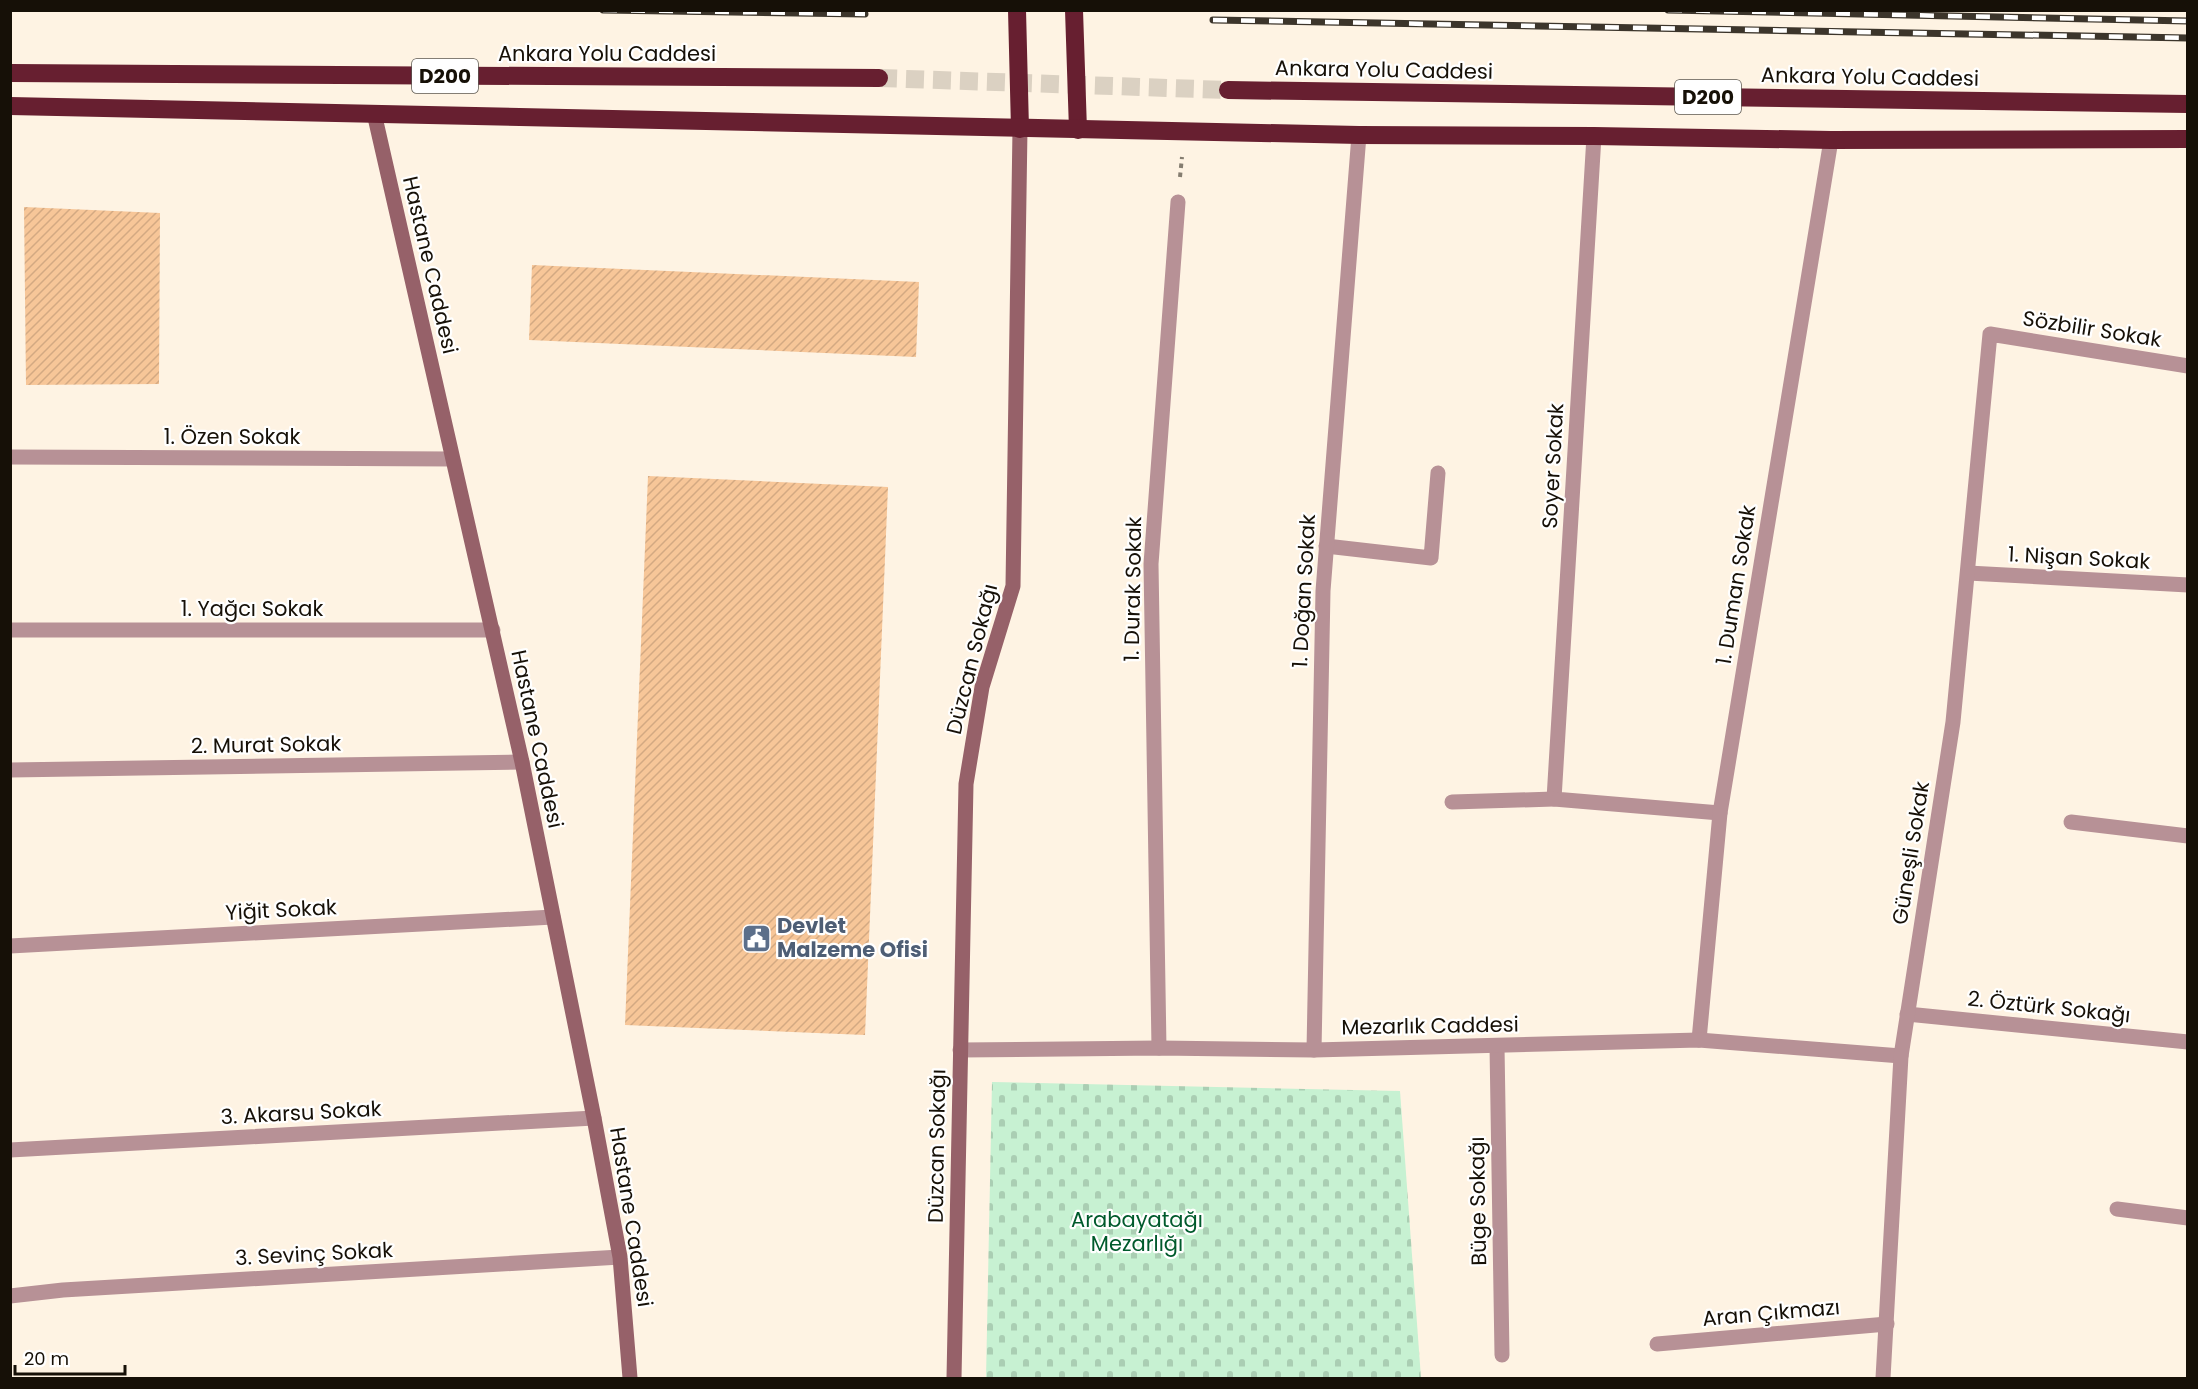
<svg xmlns="http://www.w3.org/2000/svg" width="2198" height="1389" font-family="Poppins,sans-serif">
  <defs>
    <pattern id="cemetery-stones" width="16" height="16" patternUnits="userSpaceOnUse" patternTransform="scale(1.5)"><rect width="16" height="16" fill="#c7f1d2"/><path d="M2 7V4a2 2 0 0 1 4 0v3zM10 15v-3a2 2 0 0 1 4 0v3z" fill="#aaceb3"/></pattern>
    <pattern id="building-hatch" width="6" height="6" patternUnits="userSpaceOnUse" patternTransform="scale(1.5)"><rect width="6" height="6" fill="#f7c698"/><path d="M-1 1l2-2M0 6l6-6M5 7l2-2" fill="none" stroke="#d3a982"/></pattern>
  </defs>
  <rect width="100%" height="100%" fill="#fef3e3"/>
  <path fill="url(#cemetery-stones)" d="M992,1082L1400,1091L1421,1378H986Z"/>
  <g fill="url(#building-hatch)">
    <path d="M24,207L160,213L159,384L26,385Z"/>
    <path d="M532,265L919,282L916,357L529,340Z"/>
    <path d="M648,476L888,487L865,1035L625,1025Z"/>
  </g>
  <g fill="none" stroke-linecap="round" stroke-linejoin="round">
    <path stroke="#dbd1c2" stroke-width="18" stroke-dasharray="18 9" stroke-linecap="butt" d="M879,78L1228,90"/>
    <path stroke="#857d70" stroke-width="4" stroke-dasharray="4.5 4.5" stroke-linecap="butt" d="M1180,177L1182,157"/>
    <g stroke="#b79196" stroke-width="15">
      <path d="M1594,136L1554,799L1720,813"/>
      <path d="M10,457L452,459"/>
      <path d="M1326,546L1431,558L1438,473"/>
      <path d="M1968,573L2188,585"/>
      <path d="M10,630H493"/>
      <path d="M10,770L522,762"/>
      <path d="M1452,802L1554,799"/>
      <path d="M2071,822L2188,836"/>
      <path d="M10,946L553,917"/>
      <path d="M1907,1014L2188,1042"/>
      <path d="M1699,1040L1720,813L1831,140"/>
      <path d="M1497,1046L1502,1355"/>
      <path d="M1159,1048L1151,564L1178,202"/>
      <path d="M960,1050L1159,1048L1314,1050L1699,1040L1901,1056"/>
      <path d="M1314,1050L1323,591L1359,135"/>
      <path d="M10,1150L594,1118"/>
      <path d="M2117,1209L2188,1218"/>
      <path d="M10,1296L63,1290L620,1257"/>
      <path d="M1657,1344L1887,1324"/>
      <path d="M1883,1378L1901,1056L1953,722L1990,334L2188,366"/>
    </g>
    <g stroke="#966169" stroke-width="15">
      <path d="M374,113L522,762L594,1118L620,1257L630,1378"/>
      <path d="M954,1378L966,784L982,687L1013,586L1020,129"/>
    </g>
    <g stroke="#671f30" stroke-width="18">
      <path d="M1017,10L1020,129"/>
      <path d="M1074,10L1078,130"/>
      <path d="M10,73L879,78"/>
      <path d="M1228,90L2188,104"/>
      <path d="M10,106L1359,135L1594,136L1831,140L2188,139"/>
    </g>
    <defs>
      <g id="rail">
        <path d="M603,10L865,14"/>
        <path d="M1668,10L2188,21"/>
        <path d="M1213,20L2188,38"/>
      </g>
    </defs>
    <use href="#rail" stroke="#3c352b" stroke-width="7"/>
    <use href="#rail" stroke="#fff" stroke-width="4.5" stroke-dasharray="14" stroke-linecap="butt"/>
  </g>
  <defs>
    <symbol id="civic-square" viewBox="-11 -11 22 22"><rect x="-9" y="-9" width="18" height="18" rx="4" fill="#5c6f8a" stroke="#fff"/><path d="M-.6-6.5H3V-4.5H.6V-3L4-1V1h2V6H-6V1h2V-1L-.6-3ZM-1.2 2.5V6h2.4V2.5Z" fill="#fff"/></symbol>
  </defs>
  <g fill-rule="evenodd">
    <use href="#civic-square" x="740" y="922" width="33" height="33"/>
  </g>
  <g text-anchor="middle" stroke-width="4.5" stroke-linejoin="round" paint-order="stroke">
    <g fill="#fff" stroke="#5c5851" stroke-width="1.5">
      <rect x="412" y="59" width="66" height="34" rx="4.5"/>
      <rect x="1675" y="80" width="66" height="34" rx="4.5"/>
    </g>
    <g font-size="20" font-weight="bold" fill="#161007">
      <text x="445" y="83">D200</text>
      <text x="1708" y="104">D200</text>
    </g>
    <g font-size="21" fill="#161007" stroke="#fff">
      <text x="607" y="61">Ankara Yolu Caddesi</text>
      <text transform="translate(1384 70) rotate(1)" y="7">Ankara Yolu Caddesi</text>
      <text transform="translate(1870 77) rotate(1)" y="7">Ankara Yolu Caddesi</text>
      <text transform="translate(430 265) rotate(77)" y="7">Hastane Caddesi</text>
      <text transform="translate(2092 329) rotate(9)" y="7">Sözbilir Sokak</text>
      <text x="232" y="444">1. Özen Sokak</text>
      <text transform="translate(1553 466) rotate(-87)" y="7">Soyer Sokak</text>
      <text transform="translate(2079 558) rotate(3)" y="7">1. Nişan Sokak</text>
      <text transform="translate(1736 585) rotate(-81)" y="7">1. Duman Sokak</text>
      <text transform="translate(1133 589) rotate(-89)" y="7">1. Durak Sokak</text>
      <text transform="translate(1304 591) rotate(-87)" y="7">1. Doğan Sokak</text>
      <text x="252" y="616">1. Yağcı Sokak</text>
      <text transform="translate(972 659) rotate(-76)" y="7">Düzcan Sokağı</text>
      <text transform="translate(537 739) rotate(78)" y="7">Hastane Caddesi</text>
      <text transform="translate(266 745) rotate(-1)" y="7">2. Murat Sokak</text>
      <text transform="translate(1911 853) rotate(-81)" y="7">Güneşli Sokak</text>
      <text transform="translate(281 910) rotate(-3)" y="7">Yiğit Sokak</text>
      <text transform="translate(2049 1007) rotate(6)" y="7">2. Öztürk Sokağı</text>
      <text transform="translate(1430 1026) rotate(-1)" y="7">Mezarlık Caddesi</text>
      <text transform="translate(301 1113) rotate(-3)" y="7">3. Akarsu Sokak</text>
      <text transform="translate(937 1146) rotate(-89)" y="7">Düzcan Sokağı</text>
      <text transform="translate(1478 1201) rotate(-91)" y="7">Büge Sokağı</text>
      <text transform="translate(631 1217) rotate(81)" y="7">Hastane Caddesi</text>
      <text transform="translate(314 1254) rotate(-3)" y="7">3. Sevinç Sokak</text>
      <text transform="translate(1771 1313) rotate(-5)" y="7">Aran Çıkmazı</text>
    </g>
    <g font-size="21" font-weight="bold" fill="#4e5e75" stroke="#fff" text-anchor="start">
      <text x="777" y="933">Devlet<tspan x="777" dy="24">Malzeme Ofisi</tspan></text>
    </g>
    <g font-size="21" fill="#005a2c" stroke="#fff">
      <text x="1137" y="1227">Arabayatağı<tspan x="1137" dy="24">Mezarlığı</tspan></text>
    </g>
  </g>
  <rect width="2198" height="1389" fill="none" stroke="#161007" stroke-width="24"/>
  <path d="M15 1365v9h110v-9" fill="none" stroke="#161007" stroke-width="3"/>
  <text x="24" y="1365" font-size="18" fill="#161007" stroke="#ffffff" stroke-width="4.5" paint-order="stroke">20 m</text>
</svg>
